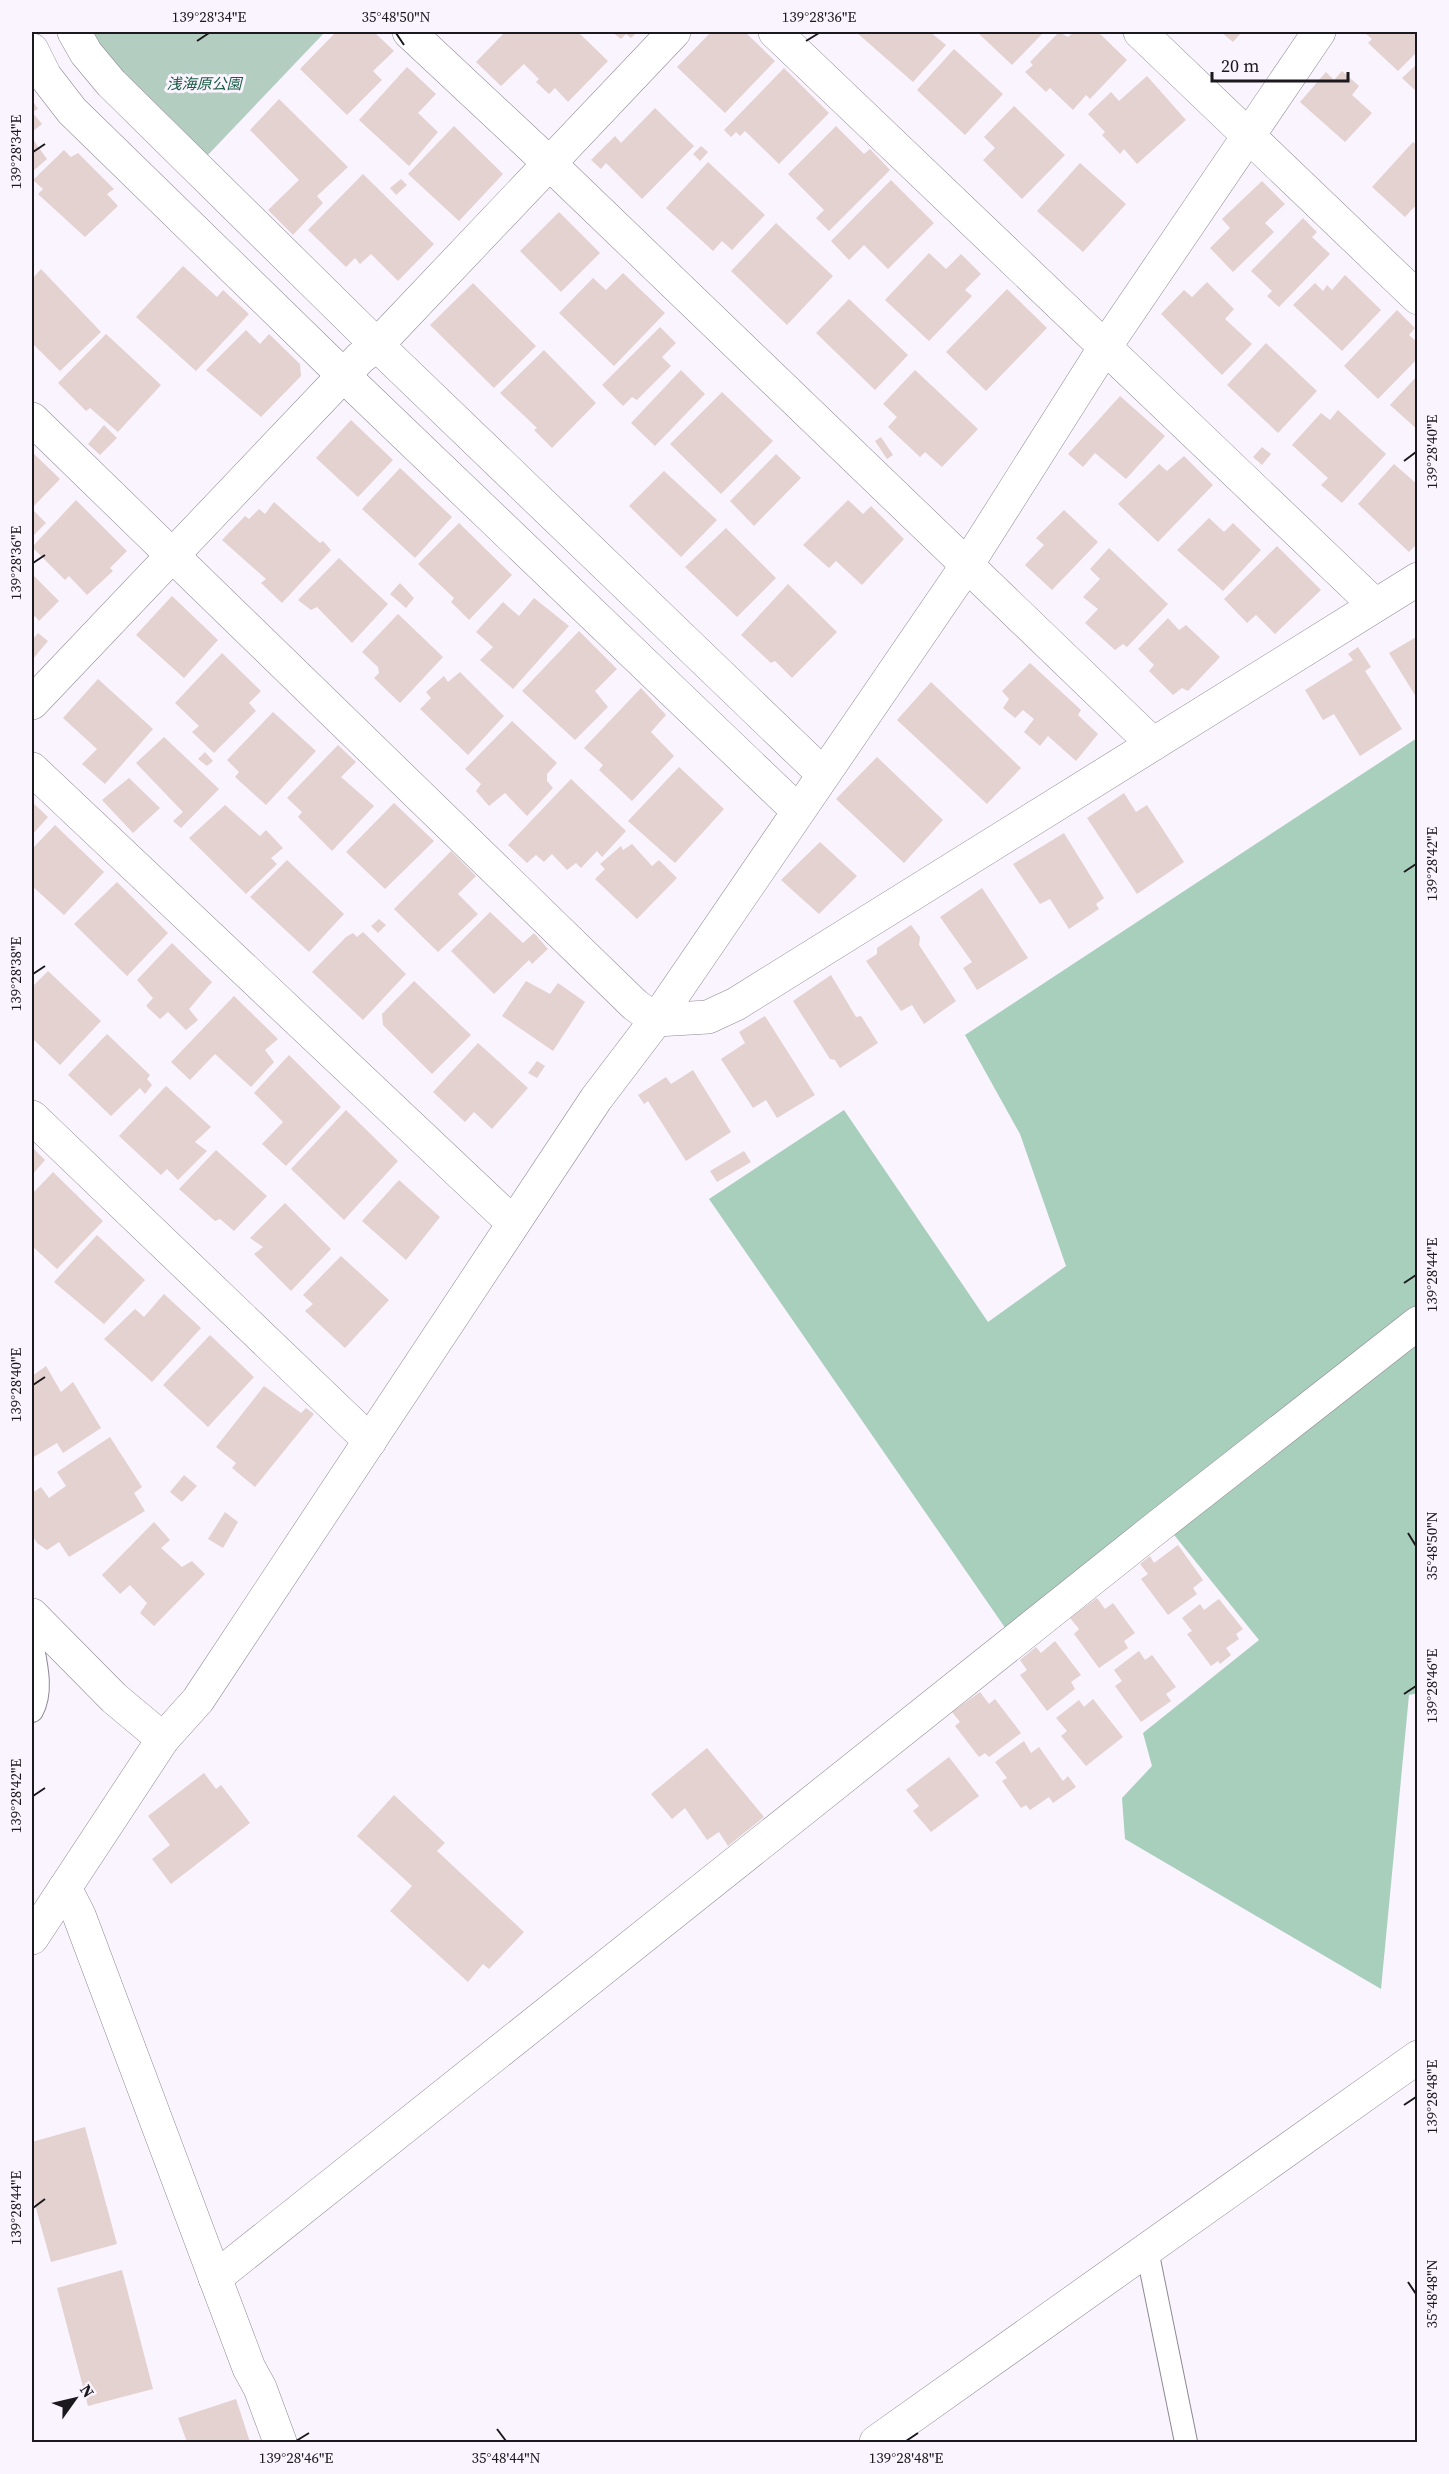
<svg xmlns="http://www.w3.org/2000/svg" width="1449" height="2474" font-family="'Source Serif 4','Noto Sans JP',serif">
  <rect width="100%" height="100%" fill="#faf4fe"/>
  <path fill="#b3cec0" d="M90,32H325L205,158L132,86Z"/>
  <path fill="#a8cebc" d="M1417,738L1418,1693L1409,1695L1381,1989L1125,1839L1122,1798L1152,1766L1143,1733L1259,1640L1158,1515L1008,1632L709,1199L844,1110L988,1322L1066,1266L1020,1134L965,1035Z"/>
  <g fill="#e3d2cf">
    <path d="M336,32H374L394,51L373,71L382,80L347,115L300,69Z"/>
    <path d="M505,32H578L608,61L568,102L555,88L549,94L536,82L539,79L524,64L501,86L476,62Z"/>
    <path d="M612,32H637L631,38L626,34L621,39Z"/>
    <path d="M711,32H745L775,61L725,113L677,67Z"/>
    <path d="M856,32H930L946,45L913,82Z"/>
    <path d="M977,32H1044L1012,65Z"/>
    <path d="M1059,32L1068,37L1074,32H1098L1127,60L1090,99L1086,95L1073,110L1050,88L1046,92L1025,72L1033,65L1030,62Z"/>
    <path d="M1221,32H1242L1233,42Z"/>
    <path d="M1364,32H1418V51L1398,71L1368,43L1372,39Z"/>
    <path d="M954,49L1003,94L965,135L917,90Z"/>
    <path d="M1418,63V93L1402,78Z"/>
    <path d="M407,67L436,94L418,113L438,132L409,166L359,120Z"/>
    <path d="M784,68L829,113L779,164L745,131L740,136L736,132L731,137L724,130Z"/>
    <path d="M1342,71L1359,86L1352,95L1372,113L1345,142L1300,102L1326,72L1334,80Z"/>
    <path d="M1147,76L1186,120L1137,164L1124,149L1120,154L1102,135L1105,132L1088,114L1111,92L1119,101Z"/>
    <path d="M279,99L348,167L317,196L323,203L293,235L268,210L299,180L250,130Z"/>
    <path d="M32,100L38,109L32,112L42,124L32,132Z"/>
    <path d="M1014,106L1065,155L1022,199L983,160L995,148L984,137Z"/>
    <path d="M655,108L694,146L642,199L606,163L601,169L591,160L615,136L621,143Z"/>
    <path d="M454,126L503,174L459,221L408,174Z"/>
    <path d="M836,126L864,154L870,149L890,170L829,231L816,218L824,210L788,174Z"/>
    <path d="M32,138L47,159L32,172Z"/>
    <path d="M1413,142L1418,146V203L1405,217L1372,187Z"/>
    <path d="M701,146L708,152L700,161L693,154Z"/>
    <path d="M64,150L71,157L78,153L114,189L107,194L118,206L85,237L38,194L43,189L33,180Z"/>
    <path d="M708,162L765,215L732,250L722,241L713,251L666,208Z"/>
    <path d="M1080,163L1126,204L1083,252L1037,211Z"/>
    <path d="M363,174L434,244L398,281L371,254L360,264L355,258L346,267L308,230Z"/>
    <path d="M401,179L407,185L396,195L390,188Z"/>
    <path d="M891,180L934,223L888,269L864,245L849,260L831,241Z"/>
    <path d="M1262,181L1285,204L1265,223L1274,232L1233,272L1210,248L1230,228L1222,219Z"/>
    <path d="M559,212L600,253L561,292L520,251Z"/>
    <path d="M1303,218L1317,232L1312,237L1330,254L1279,307L1267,296L1272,291L1251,271Z"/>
    <path d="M776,223L833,276L787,325L731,271Z"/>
    <path d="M929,253L946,269L961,254L981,274L965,290L972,296L929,341L885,300Z"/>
    <path d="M183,266L217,297L223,290L249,314L196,371L136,317Z"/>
    <path d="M41,269L101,332L60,371L32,343V279Z"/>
    <path d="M623,273L665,313L614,366L559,313L593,278L606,290Z"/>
    <path d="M1345,275L1381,310L1342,351L1293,305L1315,283L1323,291L1327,285L1332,290Z"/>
    <path d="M1207,282L1234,309L1225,319L1252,344L1222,375L1161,314L1184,290L1192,297Z"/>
    <path d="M473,283L536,346L494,388L430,325Z"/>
    <path d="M1007,289L1047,328L986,391L946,352Z"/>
    <path d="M849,299L908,355L875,390L816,333Z"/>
    <path d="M1397,310L1415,328L1409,335L1418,343V358L1378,399L1344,366Z"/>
    <path d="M660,327L676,343L662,357L671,366L637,400L632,397L623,406L602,385Z"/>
    <path d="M246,330L260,344L269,334L300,364L301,376L261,417L206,370Z"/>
    <path d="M106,334L161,385L118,432L90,408L86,411L58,383Z"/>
    <path d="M1266,343L1317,391L1278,433L1227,385Z"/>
    <path d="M544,350L596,403L552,448L534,430L537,428L500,393Z"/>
    <path d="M681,370L705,394L655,446L631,423Z"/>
    <path d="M915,370L978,429L942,467L925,452L920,457L888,427L897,417L883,404Z"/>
    <path d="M1418,375V430L1390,405Z"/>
    <path d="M722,392L773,441L721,494L670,444Z"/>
    <path d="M1120,396L1165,436L1126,479L1095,453L1083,467L1068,454Z"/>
    <path d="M1338,410L1386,454L1342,503L1321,485L1328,478L1292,445L1321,413L1330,420Z"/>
    <path d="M351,420L393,460L358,497L316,458Z"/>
    <path d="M104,425L117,438L100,455L88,444Z"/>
    <path d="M881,437L893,455L887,459L875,441Z"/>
    <path d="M1262,447L1271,454L1262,465L1253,457Z"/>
    <path d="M32,452L60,479L32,508Z"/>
    <path d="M776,454L801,478L754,526L730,501Z"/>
    <path d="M1184,456L1213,485L1158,542L1118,504L1159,464L1167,471Z"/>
    <path d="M1394,464L1418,485V543L1409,552L1358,504Z"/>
    <path d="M400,468L452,517L415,558L362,509Z"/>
    <path d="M664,471L717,520L681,557L629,506Z"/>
    <path d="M76,500L127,551L110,568L113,571L87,595L69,576L65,580L32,547Z"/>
    <path d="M848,500L863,514L871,506L904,539L862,585L836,561L829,568L803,545Z"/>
    <path d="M274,502L320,543L323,541L331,550L282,603L261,583L266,579L222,540L245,516L249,519L259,509L265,514Z"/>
    <path d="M32,509L46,523L32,537Z"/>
    <path d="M1064,510L1098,542L1052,590L1025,565L1044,545L1036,538Z"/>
    <path d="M1209,518L1224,532L1233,523L1261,550L1223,591L1177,550Z"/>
    <path d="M459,523L512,575L469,620L451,602L454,598L418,564Z"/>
    <path d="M726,528L776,578L737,617L685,567Z"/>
    <path d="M1277,546L1321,590L1275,634L1256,615L1247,623L1224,599Z"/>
    <path d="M1109,548L1168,604L1127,647L1123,644L1115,650L1085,623L1098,609L1083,597L1100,579L1090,569Z"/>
    <path d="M339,558L388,604L352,643L317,607L311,610L298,600Z"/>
    <path d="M32,574L59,601L39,621L35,616L32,620Z"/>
    <path d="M400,583L414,598L406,608L390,594Z"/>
    <path d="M788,584L837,632L792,678L775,661L771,663L741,635Z"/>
    <path d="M172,596L218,640L184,678L136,635Z"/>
    <path d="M534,598L569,626L513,689L480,660L493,647L476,632L503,602L519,616Z"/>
    <path d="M398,614L443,657L400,703L374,678L379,673L378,667L362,652Z"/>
    <path d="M1168,618L1179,630L1186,625L1220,657L1188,691L1182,688L1173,695L1149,671L1154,665L1138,649Z"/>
    <path d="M579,631L617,669L595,691L608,707L575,740L522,691Z"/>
    <path d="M38,633L48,641L32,660V640Z"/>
    <path d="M1418,636V700L1389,653Z"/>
    <path d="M1358,647L1371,667L1365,671L1402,729L1360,756L1334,714L1323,720L1305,690L1353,660L1348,654Z"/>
    <path d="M222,653L261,691L249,703L256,711L214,753L192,732L199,726L175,703Z"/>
    <path d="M1030,663L1081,710L1078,715L1098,734L1076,761L1048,736L1040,746L1024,732L1034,719L1023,710L1015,718L1003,708L1009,699L1002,691Z"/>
    <path d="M460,672L504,716L468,755L420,709L431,698L426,692L444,676L448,682Z"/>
    <path d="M98,679L153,729L105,784L82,764L97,749L63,718Z"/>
    <path d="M931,682L1021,768L987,804L897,720Z"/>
    <path d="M641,688L666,715L651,732L674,756L632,801L599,770L603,765L584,748Z"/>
    <path d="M273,712L316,751L266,805L235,777L239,772L227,760Z"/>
    <path d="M512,721L557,763L547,774V781L553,788L527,816L505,793L489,806L476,791L481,784L465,769Z"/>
    <path d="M164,737L219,789L181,828L173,821L183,812L136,763Z"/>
    <path d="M338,745L356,762L341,777L374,806L332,851L298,817L302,812L287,798Z"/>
    <path d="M205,752L213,761L207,766L198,759Z"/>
    <path d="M877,757L943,820L904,863L836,799Z"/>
    <path d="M679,767L724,809L675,863L628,821Z"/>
    <path d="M129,778L160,808L133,833L102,800Z"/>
    <path d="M571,779L626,831L602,857L597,851L581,868L576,863L567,870L552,854L544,862L536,855L527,863L508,845Z"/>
    <path d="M1124,793L1136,812L1147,805L1184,862L1137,894L1087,818Z"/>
    <path d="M32,802L48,817L32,835Z"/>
    <path d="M394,803L434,841L385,889L346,852Z"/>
    <path d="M225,805L260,836L266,830L283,848L271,858L277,864L246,894L189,838Z"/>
    <path d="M55,825L104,872L64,915L32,886V849Z"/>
    <path d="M1064,833L1104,898L1096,904L1099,909L1069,929L1050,899L1040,904L1013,864Z"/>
    <path d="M820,842L857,876L819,914L781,880Z"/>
    <path d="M632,844L652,866L659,860L677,878L637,919L595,879L605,869L600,864L621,846L623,850Z"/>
    <path d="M451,851L476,876L458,894L478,914L438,952L394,909Z"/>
    <path d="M287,860L344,914L309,952L250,897Z"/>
    <path d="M117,882L168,933L127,976L74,924Z"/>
    <path d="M982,888L1028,958L977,990L963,968L972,962L940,917Z"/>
    <path d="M490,912L523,943L534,933L548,949L532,964L529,960L494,994L451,951Z"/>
    <path d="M379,919L386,925L378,933L371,926Z"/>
    <path d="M911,925L920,937L919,945L956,1001L924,1024L912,1005L901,1011L866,961L877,954V948Z"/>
    <path d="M363,932L406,974L363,1020L312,972L346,937L353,933L357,937Z"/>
    <path d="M172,943L212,982L189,1009L198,1020L186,1030L168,1012L160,1019L146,1006L153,998L137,980Z"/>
    <path d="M48,971L101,1021L60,1065L32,1038V987Z"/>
    <path d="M831,975L856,1017L861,1016L878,1043L840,1068L835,1060L830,1059L793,1001Z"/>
    <path d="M414,981L471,1035L432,1074L383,1025L382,1014Z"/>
    <path d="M526,981L550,994L558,983L585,1002L553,1051L502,1016Z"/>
    <path d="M234,996L278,1039L265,1050L274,1062L251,1087L215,1054L190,1080L171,1062Z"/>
    <path d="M765,1016L815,1095L777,1118L766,1100L753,1108L721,1059L745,1043L739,1032Z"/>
    <path d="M107,1034L150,1075L147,1079L152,1085L145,1094L140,1088L111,1116L68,1075Z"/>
    <path d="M478,1043L528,1088L492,1129L474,1112L465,1122L433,1092Z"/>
    <path d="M289,1055L341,1107L286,1166L262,1144L283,1122L254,1093Z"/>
    <path d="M537,1061L545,1066L537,1078L528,1073Z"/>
    <path d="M693,1070L731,1132L686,1161L648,1101L644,1104L638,1095L666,1077L671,1084Z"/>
    <path d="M166,1086L211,1127L195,1142L207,1151L178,1180L167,1169L161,1175L119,1136Z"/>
    <path d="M346,1110L398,1161L344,1220L291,1169Z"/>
    <path d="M32,1147L45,1160L32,1175Z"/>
    <path d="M216,1150L267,1196L234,1231L220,1219L215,1221L179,1189Z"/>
    <path d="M744,1151L751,1162L717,1182L710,1171Z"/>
    <path d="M53,1172L103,1221L57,1269L32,1246V1194Z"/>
    <path d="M399,1180L440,1217L406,1260L362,1221Z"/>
    <path d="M285,1203L331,1249L291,1291L254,1254L263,1247L250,1238Z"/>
    <path d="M97,1235L145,1280L104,1324L54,1282Z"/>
    <path d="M341,1256L389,1300L345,1348L305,1311L313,1304L303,1295Z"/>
    <path d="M164,1294L201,1328L152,1382L104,1339L135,1309L144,1317Z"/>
    <path d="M210,1335L254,1377L208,1427L163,1385Z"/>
    <path d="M46,1366L61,1392L73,1382L101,1428L63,1453L57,1443L32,1458V1376Z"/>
    <path d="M264,1386L301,1413L306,1408L314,1414L255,1487L232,1468L236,1463L216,1447Z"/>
    <path d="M110,1437L142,1487L134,1493L145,1511L69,1557L59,1542L47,1550L37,1543L32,1535V1493L41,1487L49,1498L66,1486L57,1472Z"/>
    <path d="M184,1475L197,1486L182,1502L170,1492Z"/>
    <path d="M225,1512L238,1522L223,1548L208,1539Z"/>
    <path d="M154,1522L170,1540L161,1548L182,1567L192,1561L205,1574L154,1626L140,1613L147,1603L130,1585L120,1594L102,1575Z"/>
    <path d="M1178,1545L1203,1580L1193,1588L1197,1594L1168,1615L1141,1579L1148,1574L1140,1564L1150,1556L1154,1563Z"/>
    <path d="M1097,1598L1105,1609L1113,1603L1135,1633L1124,1641L1128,1648L1099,1668L1074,1634L1079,1629L1070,1618Z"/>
    <path d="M1219,1599L1243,1629L1236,1634L1239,1639L1226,1648L1231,1655L1220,1664L1218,1661L1211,1666L1187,1634L1192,1631L1182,1618L1200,1604L1204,1610Z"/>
    <path d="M1055,1641L1081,1675L1071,1682L1075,1689L1047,1711L1020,1675L1027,1670L1020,1660L1036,1647L1041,1653Z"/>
    <path d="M1139,1651L1145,1660L1152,1655L1176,1687L1166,1694L1171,1701L1141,1722L1115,1686L1122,1681L1114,1670Z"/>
    <path d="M980,1692L989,1704L995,1699L1021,1733L989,1757L985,1753L979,1757L955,1726L960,1722L952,1712Z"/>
    <path d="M1093,1699L1123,1737L1086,1766L1061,1736L1067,1731L1056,1718L1079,1700L1084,1707Z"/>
    <path d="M1024,1741L1031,1753L1039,1747L1063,1781L1068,1776L1076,1787L1053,1803L1049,1797L1030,1810L1026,1805L1021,1808L1002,1781L1007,1778L995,1762Z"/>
    <path d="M707,1748L764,1817L728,1846L719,1832L707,1840L685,1808L672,1819L651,1794Z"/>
    <path d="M949,1757L979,1796L931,1832L913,1811L919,1806L906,1790Z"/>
    <path d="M204,1773L216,1789L221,1785L250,1823L171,1884L152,1859L170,1845L148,1816Z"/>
    <path d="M394,1795L445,1843L437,1851L524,1932L489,1969L483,1964L468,1982L390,1911L412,1886L357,1836Z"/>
    <path d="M85,2127L117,2244L51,2262L32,2194V2142Z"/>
    <path d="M122,2270L153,2389L88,2406L57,2288Z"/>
    <path d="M236,2399L250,2442H187L178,2418Z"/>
  </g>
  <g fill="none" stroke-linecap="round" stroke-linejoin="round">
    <defs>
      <g id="service">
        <path d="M32,1643C36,1664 43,1691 32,1711"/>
        <path d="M1147,2250L1186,2442"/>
      </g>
      <g id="minor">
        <path d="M74,32L86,53L111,83L377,345L823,774"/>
        <path d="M409,32L549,163L1153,744"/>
        <path d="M775,32L1375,605"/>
        <path d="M1140,32L1418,298"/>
        <path d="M32,50L45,76L72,111L344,376L798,811"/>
        <path d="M32,419L635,1005L656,1020L708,1017L736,1004L1418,579"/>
        <path d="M32,703L360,358L377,345L674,32"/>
        <path d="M32,769L513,1223"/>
        <path d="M32,1117L370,1441"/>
        <path d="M32,1615L114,1698L163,1739"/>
        <path d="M65,1888L79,1915L249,2368L260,2388L280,2442"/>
        <path d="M32,1938L163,1739L198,1700L596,1099L656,1020L967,565L1105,347L1319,32"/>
        <path d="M215,2278L1151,1532L1418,1323"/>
        <path d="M876,2442L1418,2057"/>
      </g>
    </defs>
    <use href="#service" stroke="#8f8894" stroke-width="24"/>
    <use href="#minor" stroke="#8f8894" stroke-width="34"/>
    <use href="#service" stroke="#fff" stroke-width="22"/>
    <use href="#minor" stroke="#fff" stroke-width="33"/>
  </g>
  <path fill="none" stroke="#1c191e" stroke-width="2" d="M396,33L404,45M197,41L209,33M806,41L819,33M33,152L45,144M1404,461L1416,452M33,563L45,555M1404,872L1416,864M33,974L45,966M1404,1283L1416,1275M33,1385L45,1377M1408,1533L1416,1546M1404,1694L1416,1686M33,1796L45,1788M1404,2105L1416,2097M33,2208L45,2199M1408,2282L1416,2294M497,2429L506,2441M296,2441L309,2433M906,2441L918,2433"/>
  <g text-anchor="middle" stroke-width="6" stroke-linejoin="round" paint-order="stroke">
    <g font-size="15" font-style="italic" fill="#1b5c44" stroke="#faf4fe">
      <text x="204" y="89">浅海原公園</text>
    </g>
  </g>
  <rect width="1449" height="2474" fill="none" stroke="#faf4fe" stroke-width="66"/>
  <g transform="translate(75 2399) rotate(56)" stroke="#faf4fe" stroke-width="4.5" paint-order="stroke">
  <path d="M0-4.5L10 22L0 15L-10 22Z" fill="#1c191e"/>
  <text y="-9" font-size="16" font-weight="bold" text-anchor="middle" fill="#1c191e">N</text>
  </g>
  <path d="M1212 72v9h136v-9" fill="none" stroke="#1c191e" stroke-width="3"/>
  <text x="1221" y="72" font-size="18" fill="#1c191e" stroke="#faf4fe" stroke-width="4.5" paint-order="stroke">20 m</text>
  <rect x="33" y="33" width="1383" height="2408" fill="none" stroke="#1c191e" stroke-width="2"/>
  <g font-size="15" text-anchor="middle" fill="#1c191e">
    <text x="209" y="22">139°28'34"E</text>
    <text x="396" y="22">35°48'50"N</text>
    <text x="819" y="22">139°28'36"E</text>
    <text transform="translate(16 152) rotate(-90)" y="5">139°28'34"E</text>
    <text transform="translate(1432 452) rotate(-90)" y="5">139°28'40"E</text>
    <text transform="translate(16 563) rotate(-90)" y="5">139°28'36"E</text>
    <text transform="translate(1432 864) rotate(-90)" y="5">139°28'42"E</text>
    <text transform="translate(16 974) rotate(-90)" y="5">139°28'38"E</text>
    <text transform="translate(1432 1275) rotate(-90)" y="5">139°28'44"E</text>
    <text transform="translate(16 1385) rotate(-90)" y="5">139°28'40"E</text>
    <text transform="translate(1432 1546) rotate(-90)" y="5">35°48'50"N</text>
    <text transform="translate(1432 1686) rotate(-90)" y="5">139°28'46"E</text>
    <text transform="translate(16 1796) rotate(-90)" y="5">139°28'42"E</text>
    <text transform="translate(1432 2097) rotate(-90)" y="5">139°28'48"E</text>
    <text transform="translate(16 2208) rotate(-90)" y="5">139°28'44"E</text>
    <text transform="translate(1432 2294) rotate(-90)" y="5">35°48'48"N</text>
    <text x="296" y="2463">139°28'46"E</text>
    <text x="506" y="2463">35°48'44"N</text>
    <text x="906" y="2463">139°28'48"E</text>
  </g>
</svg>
